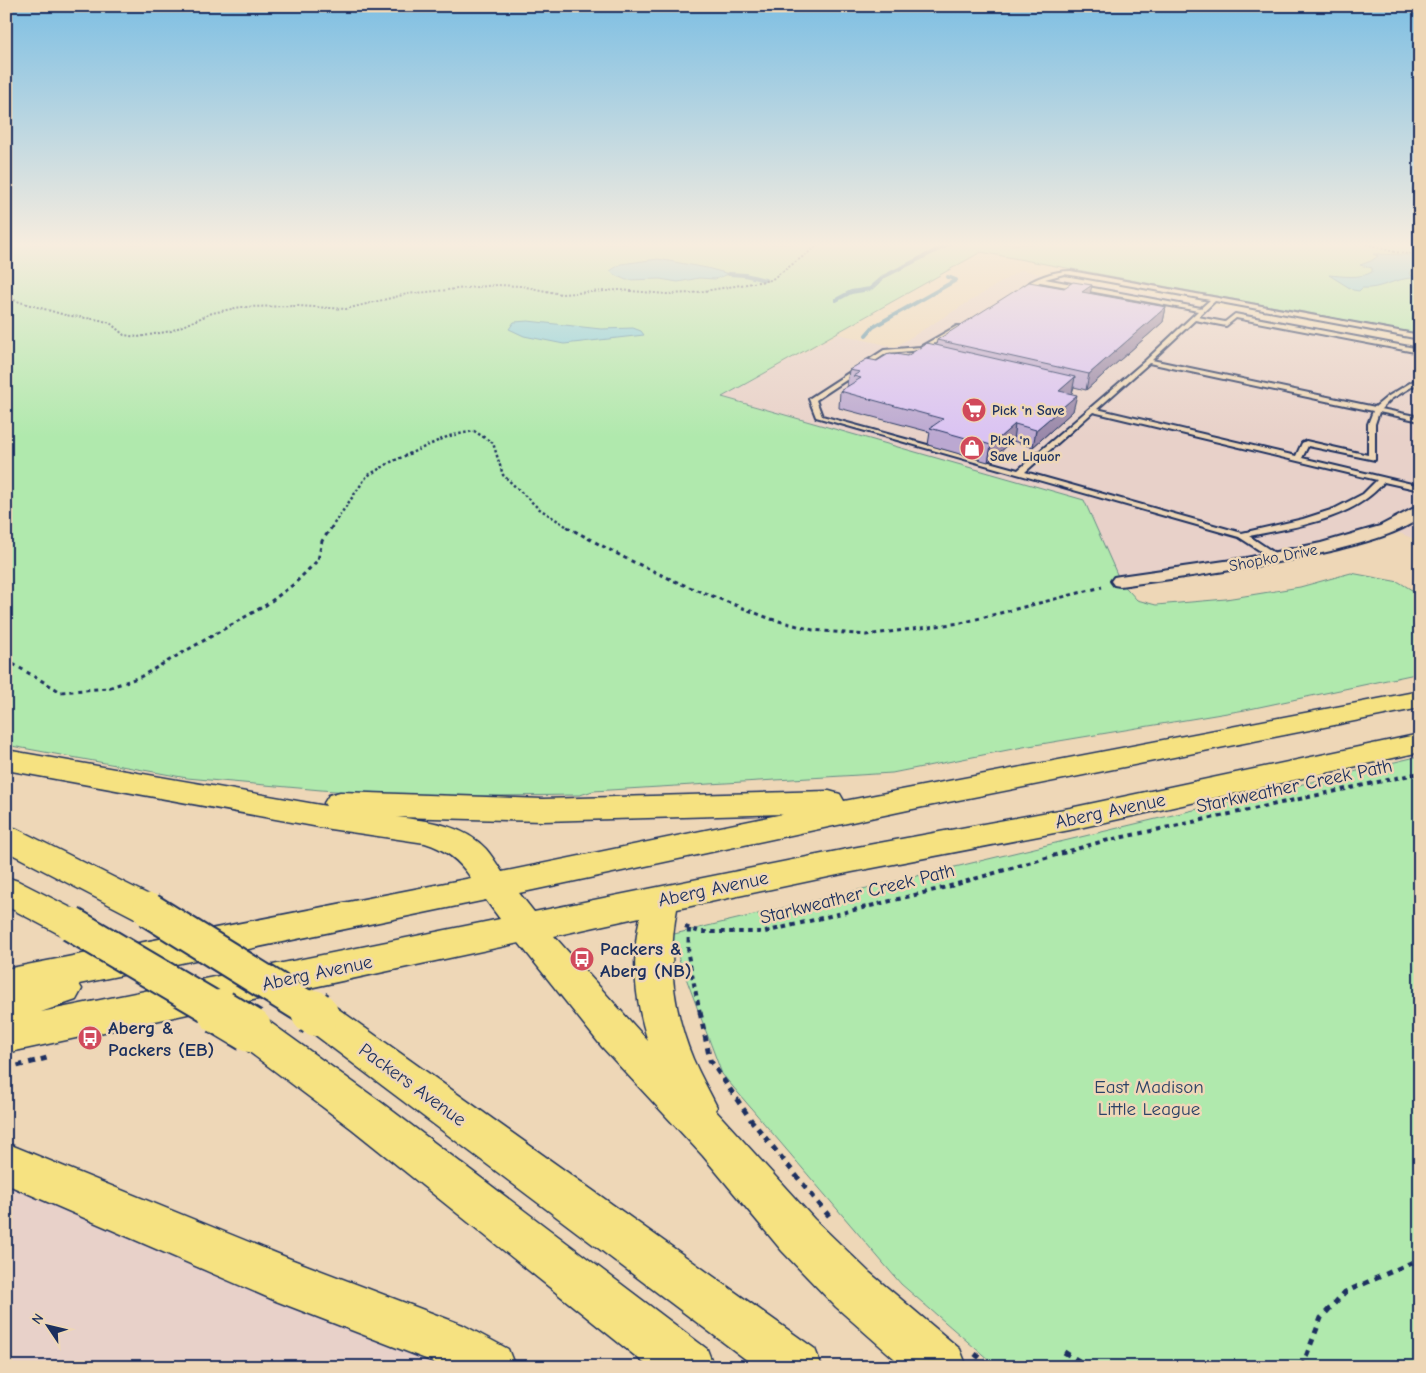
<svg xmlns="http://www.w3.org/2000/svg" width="1426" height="1373" font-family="'Comic Neue',sans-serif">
  <rect width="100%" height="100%" fill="#eed7b7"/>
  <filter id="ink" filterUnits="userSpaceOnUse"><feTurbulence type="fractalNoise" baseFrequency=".02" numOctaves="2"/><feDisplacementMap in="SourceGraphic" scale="10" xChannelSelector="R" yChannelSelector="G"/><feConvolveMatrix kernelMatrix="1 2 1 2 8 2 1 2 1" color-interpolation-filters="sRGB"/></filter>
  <g filter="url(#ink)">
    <g fill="#e8d1c9">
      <path d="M1021,270L1420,347V541L1386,528L1363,538L1120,581L721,397L838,334L895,347Z"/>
      <path d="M6,1161L490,1367H6Z"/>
    </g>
    <g fill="#b0e9ad" stroke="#668c86">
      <path d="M6,244H1420V334L981,252L722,397L1084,500L1120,581L1137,600L1156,605L1226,599L1300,587L1351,573L1399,582L1420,595V673L1245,710L1023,747L892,773L593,791L580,795L416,797L321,790L187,778L6,745Z"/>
      <path d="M1420,756V1367H997L901,1284L722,1074L670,935Z"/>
    </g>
    <g fill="#80d0dc" stroke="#5890aa">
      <path d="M1373,254L1407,255L1419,259L1418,265L1411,270L1409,274L1416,278C1396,277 1381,290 1362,288L1359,291L1353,290L1329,275C1342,276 1360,279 1372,272V268L1360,265L1371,261L1378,256Z"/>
      <path d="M658,259L707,268L729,274L715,279L699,278L678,282L660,279L626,280L613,274L610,271L621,264Z"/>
      <path d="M528,321L601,329L633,328L641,331L644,335L564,344L524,336L509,329L514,322Z"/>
    </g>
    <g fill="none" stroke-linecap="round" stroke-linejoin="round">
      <g stroke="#5890aa" stroke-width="4">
        <path d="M729,274L745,275L765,280"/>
        <path d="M836,300L851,292L870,289L885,276L949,244"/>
        <path d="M866,335L873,327L956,280L948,277"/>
      </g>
      <defs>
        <path id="service" d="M1071,271L1420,335V339L1215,301L1198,317L1225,322L1235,314L1420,349V353L1236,318L1226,326L1195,320L1152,360L1375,407L1387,397L1420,377V382L1391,399L1381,409L1420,417V421L1379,412L1375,424V460L1308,446L1302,458L1420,486V490L1384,482C1353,520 1295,527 1249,536L1279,556L1280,558L1276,561L1239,537L816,417L809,399L810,398L884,350L920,347L957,326H961V328L923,350L887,353L816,400L822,416L1018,470L1146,360L1198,311L1040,282L1025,290L1020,289C1034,278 1053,271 1071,271ZM1064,274L1071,275L1210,300L1201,308L1045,279ZM1149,363L1373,411L1368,424V455L1306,441L1302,443L1296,456L1097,409ZM1093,412L1377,480L1363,494L1334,509L1303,519L1242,533L1025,472Z"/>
        <path id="minor" d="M1420,505V518C1394,536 1361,543 1331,551C1261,567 1191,576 1120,586L1114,585L1111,581L1114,577L1120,576L1246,558L1321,543L1380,526Z"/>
        <g id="primary">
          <path d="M1420,691V708L908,810L519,893L534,912L852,848L1070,808L1420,734V752L1070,830L852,872L677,909C667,960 673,1011 693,1059C700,1075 709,1091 717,1107L715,1110L814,1219L870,1273L960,1349L967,1367H904L836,1307L782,1251L703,1156L602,1047L519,943L6,1053V969L471,878C459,860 445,849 425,843L330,829L6,770V750L326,806L324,803L329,795L340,792L543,799L829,791L840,794L844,801ZM783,814L502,872C497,864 492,856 486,849C464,825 428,821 397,817L543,821ZM486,900L500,919L41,1012L76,1000L82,989L79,984ZM640,917C631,958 635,1002 648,1041L554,936Z"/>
          <path d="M6,826L17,829L161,901L166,910L161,919L149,923L137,919L6,851Z"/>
          <path d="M6,877L18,881L83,914L89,924L83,934L71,938L59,934L6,906Z"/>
          <path d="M316,998L330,1003L815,1349L822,1367H756L302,1025L297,1014L302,1003Z"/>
          <path d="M250,1014L264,1018L382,1103L707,1349L714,1367H649L352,1129L236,1042L231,1030L236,1018Z"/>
          <path d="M6,1143L293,1260L463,1325L508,1349L515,1367H441L431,1361L276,1301L6,1184Z"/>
        </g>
      </defs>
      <use href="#service" stroke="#1b2f5e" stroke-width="4"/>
      <use href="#minor" stroke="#1b2f5e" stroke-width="4"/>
      <use href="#primary" stroke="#1b2f5e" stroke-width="3"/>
      <g stroke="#1b2f5e" stroke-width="2" stroke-dasharray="2 2" stroke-linecap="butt">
        <path d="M1366,244L1395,252L1420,255"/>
        <path d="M6,298L65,315L100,320L110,323L124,335L138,337L171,331L212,313L241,307L298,306L346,309L407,294L497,285L521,286L561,294L619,290L667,294L692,293L771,280L820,244"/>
      </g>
      <path stroke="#1b2f5e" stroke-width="2.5" stroke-dasharray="2.5 2.5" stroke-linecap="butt" d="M331,528L367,476L391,462L449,436L474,431L493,443L503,475L538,508L569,528"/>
      <g stroke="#1b2f5e" stroke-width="3" stroke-dasharray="4 4" stroke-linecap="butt">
        <path d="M567,527L625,558L679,583L771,619L813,630L866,635L961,623L1102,587"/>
        <path d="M6,660L61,692L108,688L140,677L266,605L294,584L318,560L322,541L332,527"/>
      </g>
      <g stroke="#1b2f5e" stroke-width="4" stroke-dasharray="4.5 4.5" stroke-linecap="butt">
        <path d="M685,927L700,932H765L947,887L1100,842L1420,773"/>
        <path d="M689,929L688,955L700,1013"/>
      </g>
      <g stroke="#1b2f5e" stroke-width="5" stroke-dasharray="6 6" stroke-linecap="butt">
        <path d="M700,1012L710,1060L751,1120L829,1216"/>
        <path d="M1420,1060L1418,1061L1420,1063"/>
        <path d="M6,1069L47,1058"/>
        <path d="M1064,1352L1089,1367"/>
        <path d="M975,1354L991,1367"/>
        <path d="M1302,1367L1321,1318L1345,1292L1420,1259"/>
      </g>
      <use href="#service" fill="#eed7b7" fill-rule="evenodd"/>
      <use href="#minor" fill="#eed7b7" fill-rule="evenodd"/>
      <use href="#primary" fill="#f6e281" fill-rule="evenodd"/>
      <defs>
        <g id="primary-bridge-far1">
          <path d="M149,910L315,1013"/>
          <path d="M71,924L222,1013"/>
        </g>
        <g id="primary-bridge">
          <path d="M220,1012L250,1030"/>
          <path d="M313,1012L316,1014"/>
        </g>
      </defs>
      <use href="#primary-bridge-far1" stroke="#1b2f5e" stroke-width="37" stroke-linecap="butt"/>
      <use href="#primary-bridge" stroke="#1b2f5e" stroke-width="48" stroke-linecap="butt"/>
      <use href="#primary-bridge-far1" stroke="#f6e281" stroke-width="33"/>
      <use href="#primary-bridge" stroke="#f6e281" stroke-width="44"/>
    </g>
    <path fill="#bba8d1" stroke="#1b2f5e" d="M1090,293L1166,307L1163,322L1086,390L1074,387L1072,393L1071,394L1073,411L1033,447L1013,441L988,462L928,445L930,432L839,408L840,391L849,386L847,385L849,370L877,361L907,356L936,345L937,340Z"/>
    <g fill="#98a" stroke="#1b2f5e">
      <path d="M1092,285L1089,299L1082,292Z"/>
      <path d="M1166,307L1163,322L1086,390L1089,374Z"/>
      <path d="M1075,377L1072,393L1056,407L1059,391Z"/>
      <path d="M1077,395L1073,411L1033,447L1036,430Z"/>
      <path d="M1015,424L1013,441L988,462L991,445Z"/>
    </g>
    <g fill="#dac3f3" stroke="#1b2f5e">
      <path d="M1029,282L1064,288L1073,282L1092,285L1082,292L1166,307L1089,374L937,340Z"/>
      <path d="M927,343L1075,377L1059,391L1077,395L1036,430L1015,424L991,445L930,428L943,419L840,391L861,378L853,376L860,372L849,370L867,359L877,361L890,353L907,356Z"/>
    </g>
  </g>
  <linearGradient id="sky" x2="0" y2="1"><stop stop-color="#7ebfe3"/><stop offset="0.56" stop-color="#f7eddf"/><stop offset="1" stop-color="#f7eddf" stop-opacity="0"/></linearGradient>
  <rect width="1426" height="437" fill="url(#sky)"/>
  <defs>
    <symbol id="supermarket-disc" viewBox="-11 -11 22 22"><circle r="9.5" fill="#d1495b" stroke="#eed7b7"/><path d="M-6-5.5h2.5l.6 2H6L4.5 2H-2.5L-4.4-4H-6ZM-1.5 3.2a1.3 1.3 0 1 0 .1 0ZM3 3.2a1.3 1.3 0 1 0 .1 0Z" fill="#fff"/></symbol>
    <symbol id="shop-disc" viewBox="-11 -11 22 22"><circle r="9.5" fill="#d1495b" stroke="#eed7b7"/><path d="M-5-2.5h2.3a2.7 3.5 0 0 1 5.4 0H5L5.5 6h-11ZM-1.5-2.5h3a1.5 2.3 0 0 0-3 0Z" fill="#fff"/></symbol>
    <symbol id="bus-disc" viewBox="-11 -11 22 22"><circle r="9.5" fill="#d1495b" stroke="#eed7b7"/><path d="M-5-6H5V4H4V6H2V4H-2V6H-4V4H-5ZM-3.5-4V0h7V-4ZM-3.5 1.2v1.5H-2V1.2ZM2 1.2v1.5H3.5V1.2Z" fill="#fff"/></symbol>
  </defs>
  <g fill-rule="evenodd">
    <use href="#supermarket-disc" x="960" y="396" width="28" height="28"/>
    <use href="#shop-disc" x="958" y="434" width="28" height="28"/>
    <use href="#bus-disc" x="568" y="945" width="28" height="28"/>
    <use href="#bus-disc" x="76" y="1024" width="28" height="28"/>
  </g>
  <g text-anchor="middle" stroke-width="5" stroke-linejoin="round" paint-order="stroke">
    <g font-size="14" font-weight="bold" fill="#1b2f5e" stroke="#eed7b7" text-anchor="start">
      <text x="992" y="415">Pick 'n Save</text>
      <text x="990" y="445">Pick 'n<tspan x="990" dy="16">Save Liquor</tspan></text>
    </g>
    <g font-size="16" fill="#1b2f5e" stroke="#eed7b7">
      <text transform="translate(1273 557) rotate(-11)" y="6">Shopko Drive</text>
    </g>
    <g font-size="19" fill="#1b2f5e" stroke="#eed7b7">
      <text transform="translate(1294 785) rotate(-12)" y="7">Starkweather Creek Path</text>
      <text transform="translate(1110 810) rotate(-12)" y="7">Aberg Avenue</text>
      <text transform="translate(713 888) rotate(-12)" y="7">Aberg Avenue</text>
      <text transform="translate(857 893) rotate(-14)" y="7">Starkweather Creek Path</text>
      <text transform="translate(317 972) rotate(-12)" y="7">Aberg Avenue</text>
      <text transform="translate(413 1084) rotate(36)" y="7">Packers Avenue</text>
    </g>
    <g font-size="19" font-weight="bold" fill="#1b2f5e" stroke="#eed7b7" text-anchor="start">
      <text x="600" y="955">Packers &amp;<tspan x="600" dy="22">Aberg (NB)</tspan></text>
      <text x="108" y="1034">Aberg &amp;<tspan x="108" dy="22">Packers (EB)</tspan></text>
    </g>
    <g font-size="19" fill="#2a4266" stroke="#eed7b7">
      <text x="1149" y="1093">East Madison<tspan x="1149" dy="22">Little League</tspan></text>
    </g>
  </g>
  <rect width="1426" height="1373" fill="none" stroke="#eed7b7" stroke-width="25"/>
  <rect x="12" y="12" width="1401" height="1348" fill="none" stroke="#1b2f5e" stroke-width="2" filter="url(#ink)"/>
  <g transform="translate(48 1326) rotate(305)" stroke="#eed7b7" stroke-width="4" paint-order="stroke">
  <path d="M0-4L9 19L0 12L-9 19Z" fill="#1b2f5e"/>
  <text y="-8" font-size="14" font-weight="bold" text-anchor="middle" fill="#1b2f5e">N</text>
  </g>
</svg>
